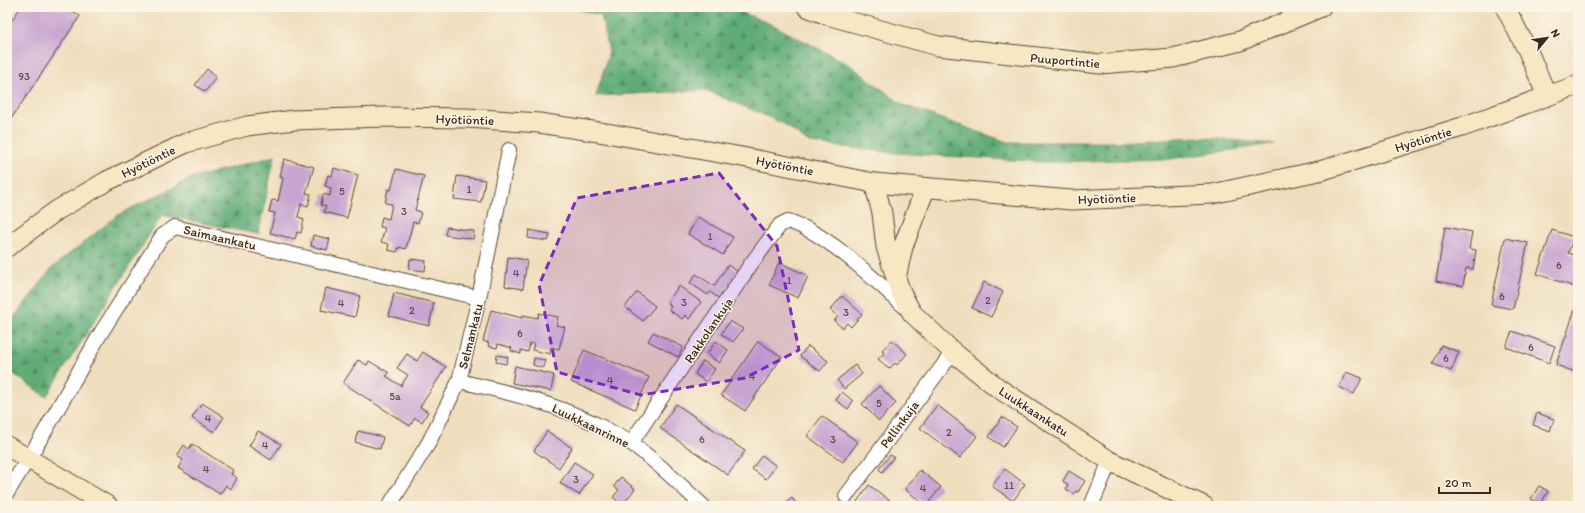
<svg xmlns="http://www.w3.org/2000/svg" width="1585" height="513" font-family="Itim,sans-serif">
  <defs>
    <pattern id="forest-firs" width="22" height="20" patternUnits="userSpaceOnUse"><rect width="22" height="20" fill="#5eac77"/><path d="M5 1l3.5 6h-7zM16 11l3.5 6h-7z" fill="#4f8c61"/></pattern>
  </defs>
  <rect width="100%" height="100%" fill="#fcf5e5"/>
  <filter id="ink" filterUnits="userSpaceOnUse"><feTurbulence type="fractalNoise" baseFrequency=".025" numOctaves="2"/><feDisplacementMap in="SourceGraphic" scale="8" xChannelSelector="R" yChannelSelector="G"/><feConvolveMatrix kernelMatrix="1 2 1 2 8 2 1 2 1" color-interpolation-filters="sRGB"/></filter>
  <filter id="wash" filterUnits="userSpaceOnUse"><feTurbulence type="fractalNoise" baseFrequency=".012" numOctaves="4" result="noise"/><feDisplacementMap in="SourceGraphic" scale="16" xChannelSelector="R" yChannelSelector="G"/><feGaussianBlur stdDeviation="0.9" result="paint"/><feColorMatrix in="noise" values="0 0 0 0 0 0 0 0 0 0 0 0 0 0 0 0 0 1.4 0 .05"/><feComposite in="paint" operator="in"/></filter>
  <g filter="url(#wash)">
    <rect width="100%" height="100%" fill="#efdebd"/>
    <g fill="url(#forest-firs)" stroke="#4c6b4a">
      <path d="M567,7H729L773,25L848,64L903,105L1007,142H1118L1195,137L1274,144L1170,159L1044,162L895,153L809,143L784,124L706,90L596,96L609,52L601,15Z"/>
      <path d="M275,156L258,234L162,215L46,397L7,369V326L53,267L118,215L192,178Z"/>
    </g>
    <g id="blocks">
      <g fill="#c7a5d1">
        <path d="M21,7H67L80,16L7,125V27Z"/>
        <path d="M207,69L216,77L205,92L195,85Z"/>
        <path d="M284,159L314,167L306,193L311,194L308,206L301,204L298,217L304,219L301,233L297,232L295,239L270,233L275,213L269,212L272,200L278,201L283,178L280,177Z"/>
        <path d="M334,168L358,175L347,218L324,212L326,206L321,205L323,194L330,196L331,188L325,186L328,175L332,176Z"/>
        <path d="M396,169L424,176L415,210L421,212L418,223L413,222L406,249L399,247L397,252L388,250L389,244L381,242L385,228L380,227L382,217L389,219L392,204L385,203L388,189L391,190Z"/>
        <path d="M457,176L485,180L481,202L454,199Z"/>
        <path d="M698,217L733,237L723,255L688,234Z"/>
        <path d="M447,227L474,231L473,239L445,235Z"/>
        <path d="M1445,227L1472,232L1469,249L1476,250L1473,269L1466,268L1463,286L1436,281Z"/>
        <path d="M529,230L550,234L548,241L528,238Z"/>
        <path d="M1552,230L1574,237L1568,253L1578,256V288L1537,274Z"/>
        <path d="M313,235L330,239L327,250L311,246Z"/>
        <path d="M1505,238L1528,243L1513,309L1491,305Z"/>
        <path d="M508,257L527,260L523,289L505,286Z"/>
        <path d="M410,259L426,261L425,271L409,269Z"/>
        <path d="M779,262L808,276L798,298L769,285Z"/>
        <path d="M728,265L738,272L720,299L710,292L708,295L690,283L696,274L714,286Z"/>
        <path d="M984,282L1003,292L991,317L972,308Z"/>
        <path d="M679,286L701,302L689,319L685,315L682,319L669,310L671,306L667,303Z"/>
        <path d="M326,288L360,296L355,317L321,310Z"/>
        <path d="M637,292L655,306L643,321L625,307Z"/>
        <path d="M394,293L434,303L429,326L389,316Z"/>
        <path d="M842,296L862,314L851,327L847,323L843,328L834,321L838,316L830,310Z"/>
        <path d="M1578,301V373L1556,365Z"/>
        <path d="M491,310L522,318L523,315L538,318L539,313L558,317L556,325L565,327L559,349L551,347L550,354L532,350L534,344L530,343L528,352L521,350V354L511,351L512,348L498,344L497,348L488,346L489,343L483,341Z"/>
        <path d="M730,321L743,329L733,342L721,334Z"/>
        <path d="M1512,331L1555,346L1549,363L1506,347Z"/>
        <path d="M653,332L683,347L678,357L648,341Z"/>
        <path d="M892,340L907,354L897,365L895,363L889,369L878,359L884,353L882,350Z"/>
        <path d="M716,341L728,350L719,363L707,354Z"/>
        <path d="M758,341L782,357L745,411L721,395Z"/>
        <path d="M1441,345L1459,352L1451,371L1433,364Z"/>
        <path d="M808,346L828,361L820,371L800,356Z"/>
        <path d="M584,350L649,377L635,409L571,382Z"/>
        <path d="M423,352L446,367L420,407L428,412L422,422L415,418L410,426L343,383L358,360L367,365L369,361L389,373L386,376L401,386L408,375L397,368L407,354L417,361Z"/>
        <path d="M497,355L508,357L506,364L496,362Z"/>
        <path d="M534,358L545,360L543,368L533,365Z"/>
        <path d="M703,361L715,369L706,382L695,374Z"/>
        <path d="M855,365L862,374L844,389L837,380Z"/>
        <path d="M515,366L554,375L551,391L512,383Z"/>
        <path d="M1346,372L1362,378L1354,394L1339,387Z"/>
        <path d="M879,386L896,403L879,421L862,404Z"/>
        <path d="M842,392L853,401L848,409L836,400Z"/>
        <path d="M202,403L224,417L214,432L192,418Z"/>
        <path d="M676,404L745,451L728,475L660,428Z"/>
        <path d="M937,405L977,436L960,458L920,428Z"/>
        <path d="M1537,413L1554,419L1550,431L1533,425Z"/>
        <path d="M822,416L858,442L843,462L807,436Z"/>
        <path d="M1002,417L1017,427L1003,447L989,437Z"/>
        <path d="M258,431L281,444L271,460L249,446Z"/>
        <path d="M358,431L383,437L380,449L355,442Z"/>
        <path d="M547,431L572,448L559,468L534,451Z"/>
        <path d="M192,444L233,470L231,474L237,478L231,489L226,485L220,494L178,468L183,460L177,456L184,445L189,449Z"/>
        <path d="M762,455L776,466L766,479L752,469Z"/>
        <path d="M890,455L894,457L882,472L879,469Z"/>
        <path d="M574,462L593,474L579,495L560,483Z"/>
        <path d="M1005,469L1025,484L1013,501L992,486Z"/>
        <path d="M920,470L941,487L926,506L905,489Z"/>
        <path d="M1069,471L1085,481L1078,492L1076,491L1074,494L1066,489L1068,485L1063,481Z"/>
        <path d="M621,477L635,489L622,505L613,497L619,490L614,486Z"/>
        <path d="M869,485L897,506H860L856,503Z"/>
        <path d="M1539,486L1548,491L1541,504L1531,499Z"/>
        <path d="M792,498L798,506H781Z"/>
      </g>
    </g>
  </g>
  <g filter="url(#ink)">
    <use href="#blocks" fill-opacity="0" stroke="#564536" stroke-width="1"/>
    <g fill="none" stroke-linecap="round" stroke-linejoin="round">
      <defs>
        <g id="street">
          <path d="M459,381C511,393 558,404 606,429C614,434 624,438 632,444C658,462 680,485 703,506"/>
          <path d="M631,443L751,264L780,225L788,221C827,233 875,280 905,307"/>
          <path d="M7,493L44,433L99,336L162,236L175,227L479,298"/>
          <path d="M846,496L953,352"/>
          <path d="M389,506L428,444L459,381L479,298L509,150"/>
          <path d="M1091,506L1110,461"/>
        </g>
        <g id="secondary">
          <path d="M807,7L827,15L938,46L1100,64L1173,58L1240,41L1321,7"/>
          <path d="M1505,7L1528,51L1547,96"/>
          <path d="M874,183L882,213L886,247L901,293L912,313L953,352L998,388L1110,461L1204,506"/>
          <path d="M7,247L56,211L107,181L186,143L247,126L294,120L383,117L467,118L539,123L612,134L742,157L874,183L1071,200L1212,194L1323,170L1462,127L1578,85"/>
          <path d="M896,278L903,247L925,189"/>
          <path d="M7,446L108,506"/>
        </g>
      </defs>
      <use href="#street" stroke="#564536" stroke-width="16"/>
      <use href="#secondary" stroke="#564536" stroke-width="21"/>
      <use href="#street" stroke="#fff" stroke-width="14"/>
      <use href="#secondary" stroke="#f7e8c3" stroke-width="19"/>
    </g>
  </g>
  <path fill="#7b2cbf" fill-opacity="0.2" stroke="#7b2cbf" stroke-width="3" stroke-dasharray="8 5" stroke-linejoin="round" d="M719,173L777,246L799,350L745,378L641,395L557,372L539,285L577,198Z"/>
  <g text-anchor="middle" stroke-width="3" stroke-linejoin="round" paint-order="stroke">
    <g font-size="11" fill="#5e494b">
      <text x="24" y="80">93</text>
      <text x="469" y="193">1</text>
      <text x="342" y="195">5</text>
      <text x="404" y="215">3</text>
      <text x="710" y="240">1</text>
      <text x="1559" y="269">6</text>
      <text x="516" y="277">4</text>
      <text x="789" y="284">1</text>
      <text x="1502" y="300">6</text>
      <text x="988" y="304">2</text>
      <text x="684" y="306">3</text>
      <text x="341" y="307">4</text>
      <text x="412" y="314">2</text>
      <text x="846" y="316">3</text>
      <text x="520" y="337">6</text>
      <text x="1531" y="351">6</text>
      <text x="1446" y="362">6</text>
      <text x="752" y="380">4</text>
      <text x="610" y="384">4</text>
      <text x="395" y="400">5a</text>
      <text x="879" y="407">5</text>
      <text x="208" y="422">4</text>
      <text x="949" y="436">2</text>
      <text x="702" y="443">6</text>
      <text x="833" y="443">3</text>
      <text x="265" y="449">4</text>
      <text x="206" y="473">4</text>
      <text x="576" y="483">3</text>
      <text x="1009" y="489">11</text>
      <text x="923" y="492">4</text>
    </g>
    <g font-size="13" fill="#3b2a1e" stroke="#fcf5e5">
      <text transform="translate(1065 60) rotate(5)" y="5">Puuportintie</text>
      <text transform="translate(465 119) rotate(2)" y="5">Hyötiöntie</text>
      <text transform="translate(1423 139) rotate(-17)" y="5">Hyötiöntie</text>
      <text transform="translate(148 161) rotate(-26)" y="5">Hyötiöntie</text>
      <text transform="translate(785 165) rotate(11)" y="5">Hyötiöntie</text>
      <text transform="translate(1107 198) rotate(-2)" y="5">Hyötiöntie</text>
      <text transform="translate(220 237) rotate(13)" y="5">Saimaankatu</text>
      <text transform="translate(708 330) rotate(-56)" y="5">Rakkolankuja</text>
      <text transform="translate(470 336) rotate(-76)" y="5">Selmankatu</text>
      <text transform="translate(1034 411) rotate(33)" y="5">Luukkaankatu</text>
      <text transform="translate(899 424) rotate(-53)" y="5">Pellinkuja</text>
      <text transform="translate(591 425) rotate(26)" y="5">Luukkaanrinne</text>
    </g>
  </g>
  <rect width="1585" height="513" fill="none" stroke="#fcf5e5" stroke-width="24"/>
  <g transform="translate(1547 38) rotate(61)" stroke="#fcf5e5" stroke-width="3" paint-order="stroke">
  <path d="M0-3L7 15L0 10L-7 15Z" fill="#3b2a1e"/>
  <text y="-6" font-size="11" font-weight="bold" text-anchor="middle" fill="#3b2a1e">N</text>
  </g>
  <path d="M1439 487v6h51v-6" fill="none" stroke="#3b2a1e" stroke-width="2"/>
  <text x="1445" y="487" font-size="12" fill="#3b2a1e" stroke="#fcf5e5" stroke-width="3" paint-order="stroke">20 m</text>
</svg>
